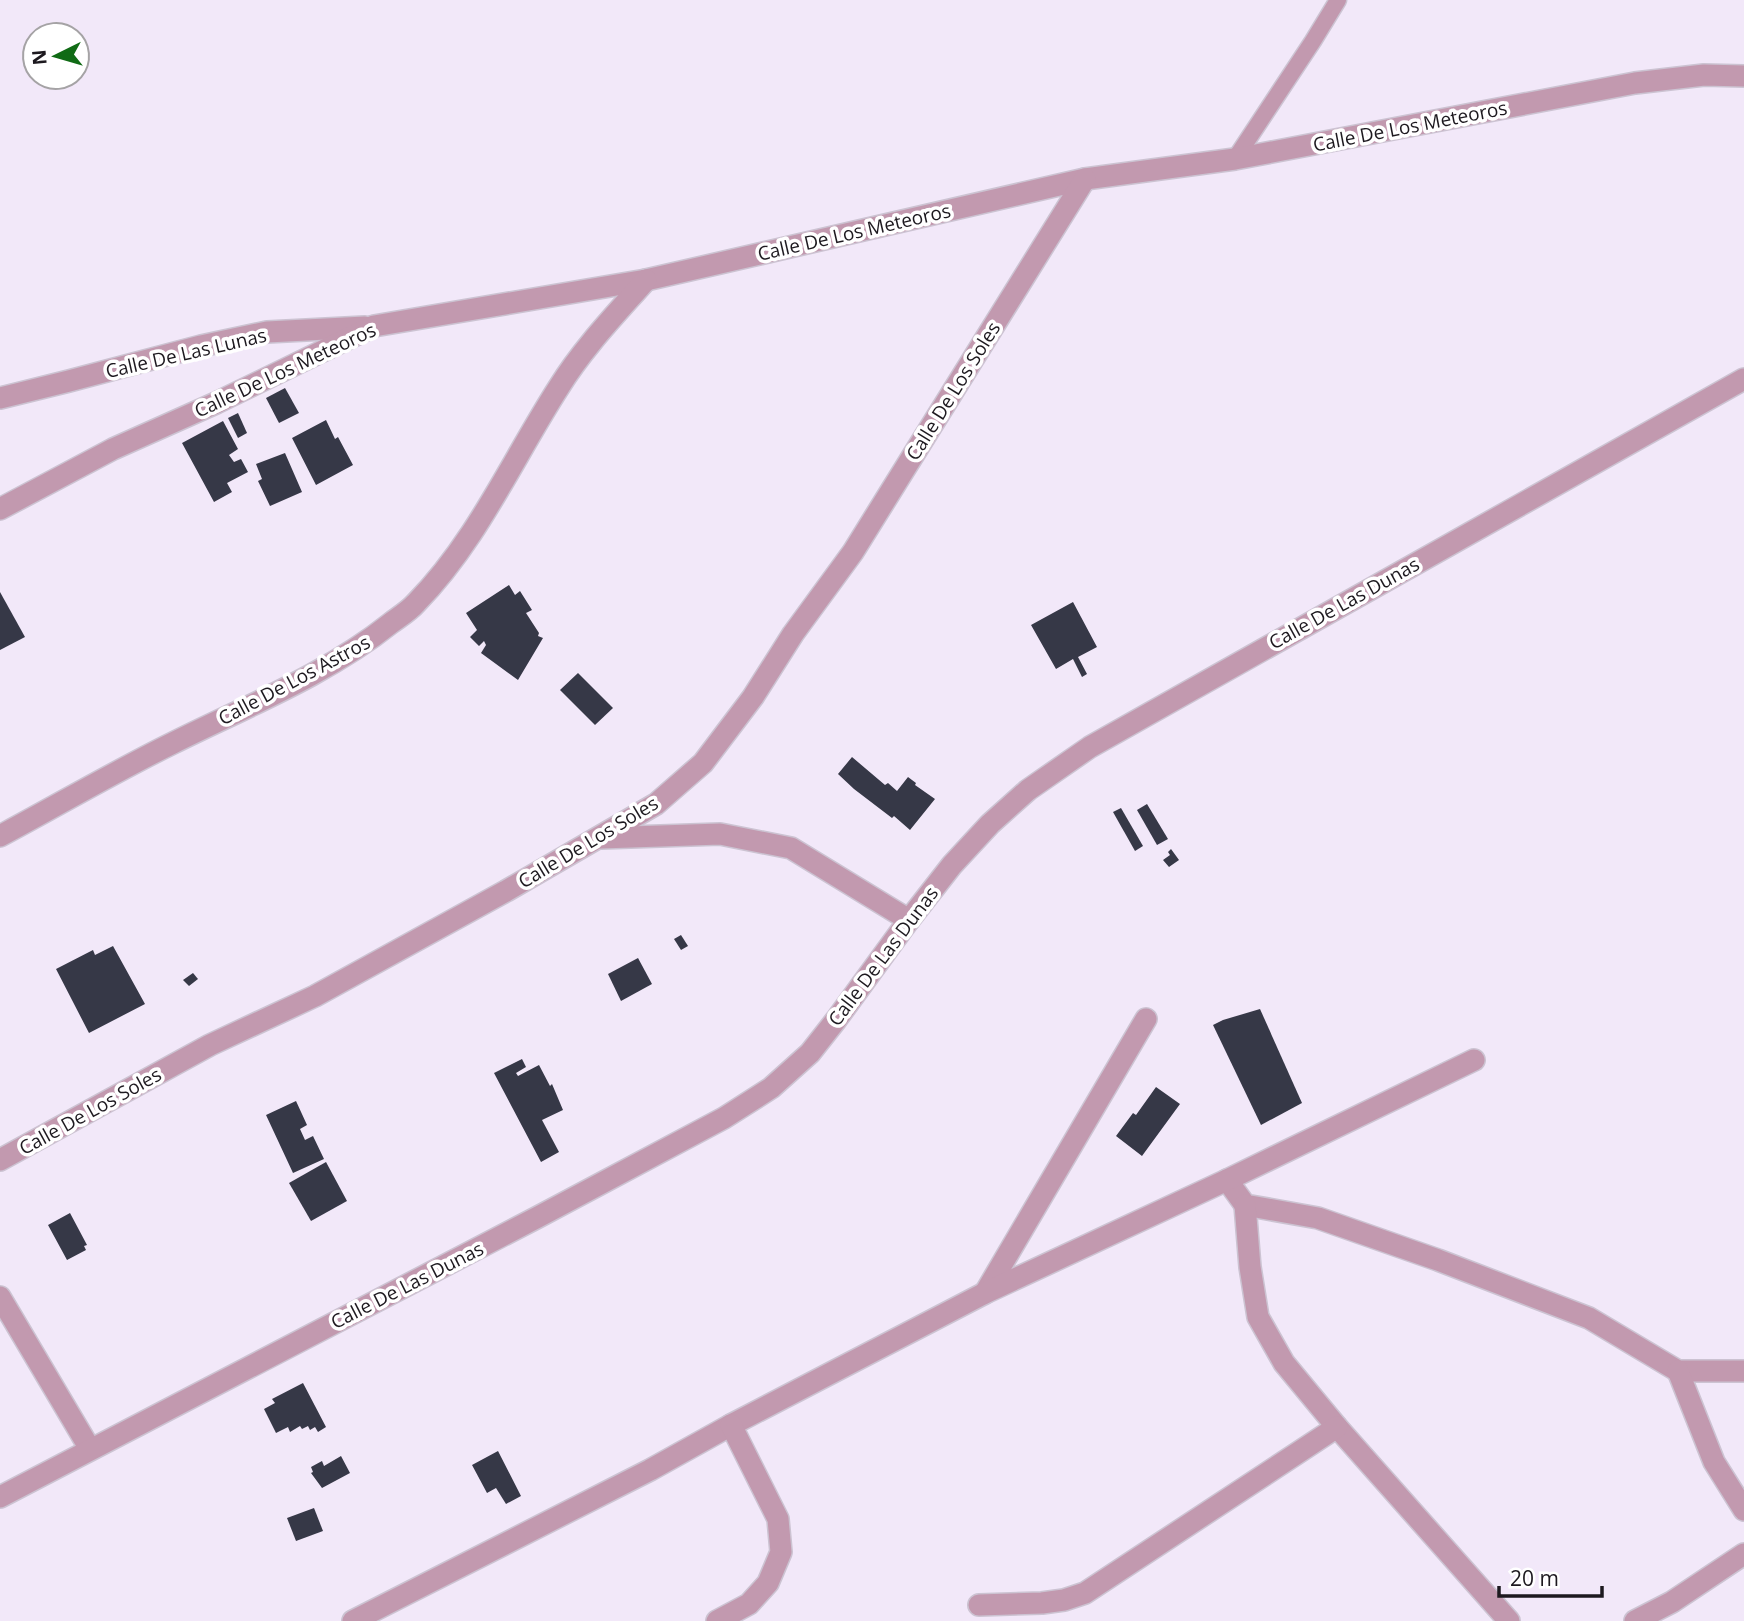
<svg xmlns="http://www.w3.org/2000/svg" width="1744" height="1621" font-family="'Open Sans',sans-serif">
  <rect width="100%" height="100%" fill="#f2e8f9"/>
  <g fill="#363847">
    <path d="M285,388L299,413L279,423L266,398Z"/>
    <path d="M238,413L247,433L238,438L228,418Z"/>
    <path d="M326,420L335,439L338,437L353,465L316,485L292,438Z"/>
    <path d="M223,421L238,449L229,455L234,462L241,459L248,472L227,483L232,492L214,502L182,443Z"/>
    <path d="M285,453L302,492L270,506L258,481L262,479L256,464Z"/>
    <path d="M509,585L515,595L520,591L532,610L526,613L539,633L538,636L543,638L518,680L481,653L486,645L484,641L479,646L470,637L477,630L466,613Z"/>
    <path d="M0,592L25,637L0,650Z"/>
    <path d="M1073,602L1097,647L1078,657L1087,674L1082,677L1073,659L1056,669L1031,625Z"/>
    <path d="M578,673L613,708L595,725L560,690Z"/>
    <path d="M852,757L885,785L888,783L897,791L908,777L916,783L915,785L935,799L910,830L894,816L892,818L854,789L838,774Z"/>
    <path d="M1147,804L1168,839L1157,845L1137,810Z"/>
    <path d="M1121,808L1143,846L1135,851L1113,812Z"/>
    <path d="M1171,849L1179,860L1169,867L1163,860L1170,855L1168,852Z"/>
    <path d="M681,935L688,946L681,950L674,939Z"/>
    <path d="M113,946L145,1004L89,1033L56,969L93,950L95,955Z"/>
    <path d="M638,958L652,984L621,1001L608,974Z"/>
    <path d="M193,973L198,979L189,986L183,980Z"/>
    <path d="M1260,1009L1302,1103L1261,1125L1213,1025L1223,1020Z"/>
    <path d="M522,1059L526,1067L516,1073L518,1076L539,1065L550,1086L552,1084L563,1110L542,1120L559,1152L541,1162L494,1073Z"/>
    <path d="M1156,1087L1180,1104L1142,1156L1116,1136L1133,1113L1136,1115Z"/>
    <path d="M296,1101L307,1125L300,1129L305,1140L313,1136L324,1159L293,1173L266,1115Z"/>
    <path d="M326,1162L347,1201L311,1221L289,1183Z"/>
    <path d="M70,1213L87,1245L84,1246L86,1250L67,1260L48,1225Z"/>
    <path d="M303,1383L326,1427L318,1432L315,1427L310,1430L308,1426L302,1429L300,1426L290,1432L288,1427L276,1433L264,1409L275,1403L272,1399Z"/>
    <path d="M498,1451L521,1496L506,1504L496,1488L487,1493L472,1465Z"/>
    <path d="M341,1456L350,1473L322,1488L311,1473L313,1472L311,1467L322,1461L324,1466Z"/>
    <path d="M314,1508L323,1531L296,1541L287,1518Z"/>
  </g>
  <g fill="none" stroke-linecap="round" stroke-linejoin="round">
    <defs>
      <path id="lane" d="M1235,159L1313,41L1338,0"/>
      <g id="street">
        <path d="M0,398L69,381L201,346L267,332L365,327"/>
        <path d="M0,509L113,449L216,403L374,326L646,280L1085,179L1235,159L1635,83L1704,75L1744,76"/>
        <path d="M0,836C58,805 114,772 173,743C247,706 326,675 391,623C399,617 409,611 416,603C477,541 512,460 559,387C583,348 616,314 646,280"/>
        <path d="M601,838L720,834L791,848L909,920"/>
        <path d="M0,1160L210,1045L315,996L506,891L656,804L703,763L753,697L793,634L853,552L1085,179"/>
        <path d="M1227,1180L1245,1205L1318,1218L1438,1260L1589,1318L1678,1371H1744"/>
        <path d="M1245,1205L1250,1267L1258,1317L1284,1363L1337,1427L1509,1621"/>
        <path d="M985,1293L1146,1019"/>
        <path d="M0,1297L90,1449"/>
        <path d="M1678,1371L1714,1462L1744,1510"/>
        <path d="M0,1497L538,1217L724,1118L771,1088L810,1053L836,1020L909,920L952,865L990,824L1028,790L1090,747L1744,379"/>
        <path d="M979,1605L1042,1603L1064,1600L1085,1593L1337,1427"/>
        <path d="M353,1621L650,1470L731,1425L985,1293L1227,1180L1474,1060"/>
        <path d="M717,1621L749,1604L768,1583L781,1552L778,1519L731,1425"/>
        <path d="M1635,1621L1672,1602L1744,1554"/>
      </g>
    </defs>
    <use href="#lane" stroke="#ccc3d2" stroke-width="19"/>
    <use href="#street" stroke="#ccc3d2" stroke-width="24"/>
    <use href="#lane" stroke="#c299af" stroke-width="16"/>
    <use href="#street" stroke="#c299af" stroke-width="21"/>
  </g>
  <g text-anchor="middle" stroke-width="7" stroke-linejoin="round" paint-order="stroke">
    <g font-size="19" fill="#1d191f" stroke="#fff">
      <text transform="translate(1410 126) rotate(-11)" y="7">Calle De Los Meteoros</text>
      <text transform="translate(854 232) rotate(-13)" y="7">Calle De Los Meteoros</text>
      <text transform="translate(186 353) rotate(-13)" y="7">Calle De Las Lunas</text>
      <text transform="translate(285 370) rotate(-25)" y="7">Calle De Los Meteoros</text>
      <text transform="translate(953 391) rotate(-58)" y="7">Calle De Los Soles</text>
      <text transform="translate(1344 603) rotate(-29)" y="7">Calle De Las Dunas</text>
      <text transform="translate(294 680) rotate(-28)" y="7">Calle De Los Astros</text>
      <text transform="translate(588 842) rotate(-31)" y="7">Calle De Los Soles</text>
      <text transform="translate(883 956) rotate(-53)" y="7">Calle De Las Dunas</text>
      <text transform="translate(90 1111) rotate(-29)" y="7">Calle De Los Soles</text>
      <text transform="translate(407 1285) rotate(-27)" y="7">Calle De Las Dunas</text>
    </g>
  </g>
  <g transform="translate(56 56) rotate(265)"><circle r="33" fill="#ffffff" stroke="#a5a3a5" stroke-width="2"/>
  <path d="M0-5L12 26L0 18L-12 26Z" fill="#106b15"/>
  <text y="-10" font-size="19" font-weight="bold" text-anchor="middle" fill="#1d191f">N</text>
  </g>
  <path d="M1499 1586v10h103v-10" fill="none" stroke="#1d191f" stroke-width="3.5"/>
  <text x="1510" y="1586" font-size="21" fill="#1d191f" stroke="#ffffff" stroke-width="5" paint-order="stroke">20 m</text>
</svg>
